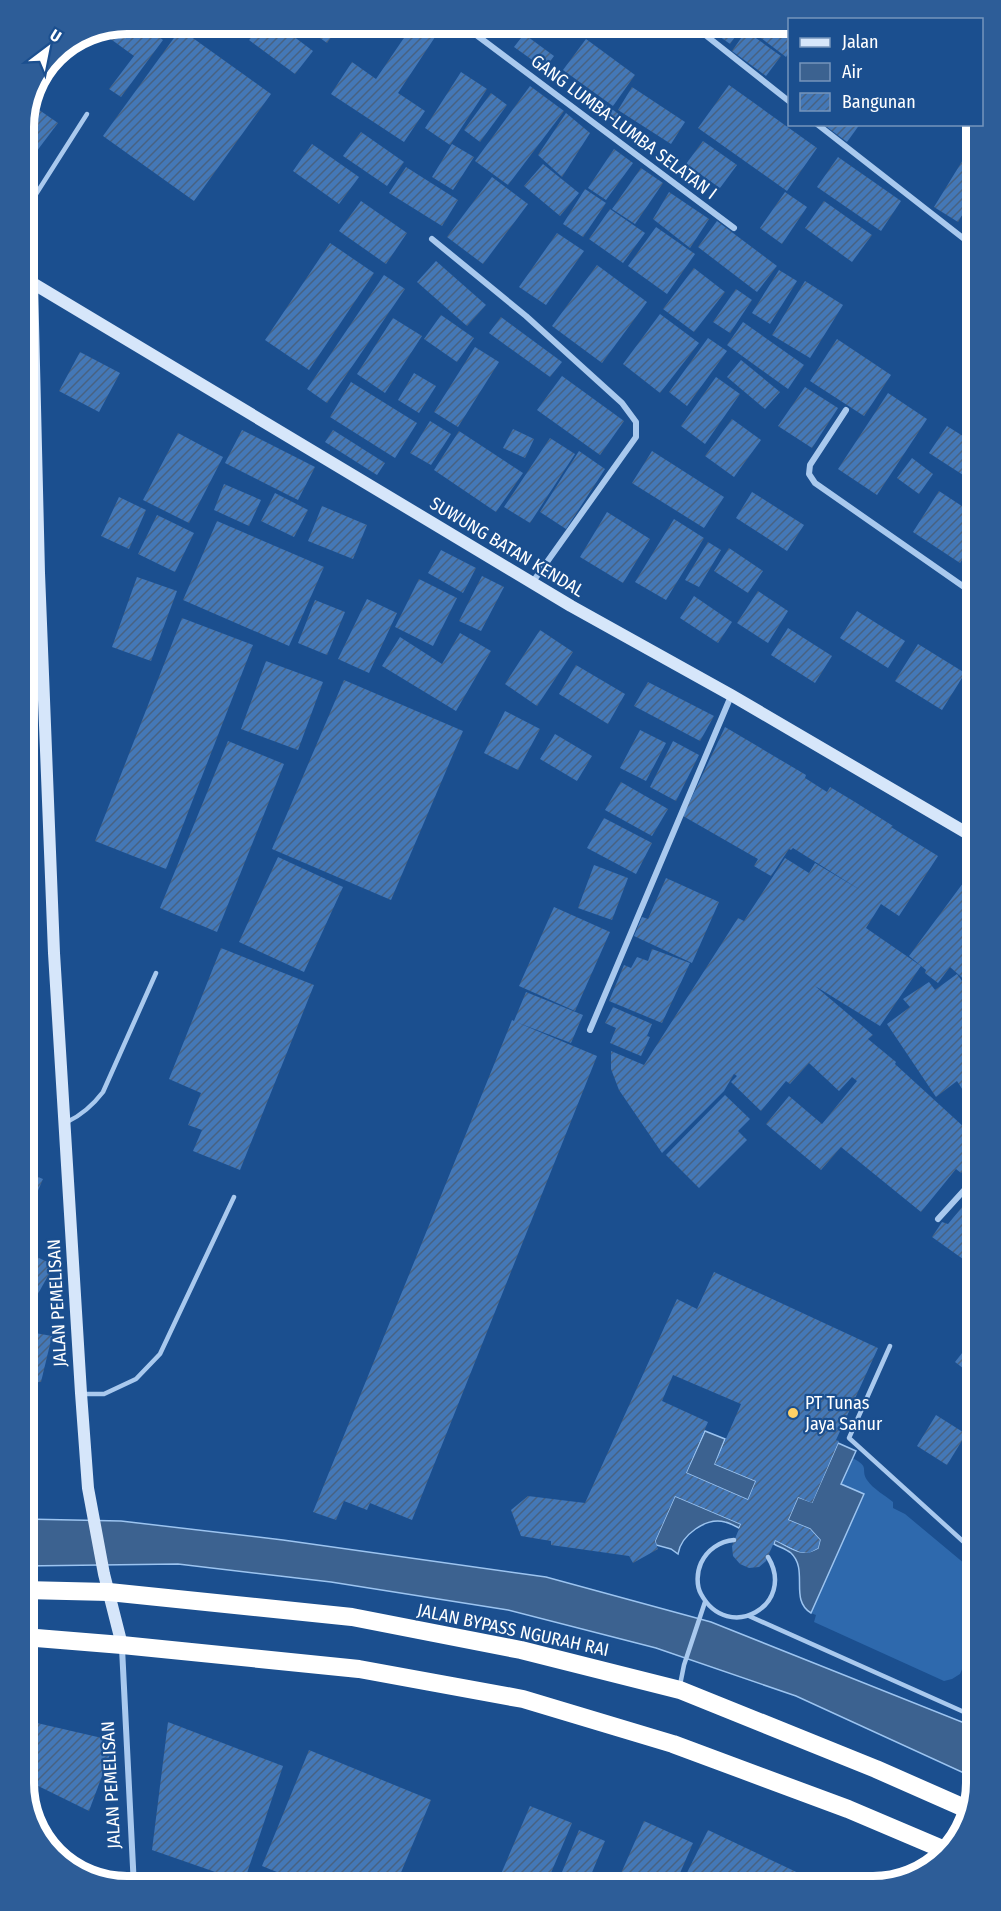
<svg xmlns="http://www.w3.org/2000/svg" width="1001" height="1911" font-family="'Fira Sans Condensed',sans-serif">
  <defs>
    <pattern id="building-hatch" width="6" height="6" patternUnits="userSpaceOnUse" patternTransform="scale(1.5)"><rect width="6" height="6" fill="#4478b7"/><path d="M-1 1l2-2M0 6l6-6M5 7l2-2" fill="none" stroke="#486282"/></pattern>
  </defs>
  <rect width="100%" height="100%" fill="#1b4f8f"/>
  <path fill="#2e69ad" d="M852,1458C871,1467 860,1469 867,1480C873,1489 886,1496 893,1502V1508L905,1514L977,1574V1635L960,1674L952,1679L944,1681L814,1622L816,1615L811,1613L864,1495L841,1484Z"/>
  <g fill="#3c6290" stroke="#9cc4f0" stroke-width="1.5">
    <path d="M705,1431L725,1439L715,1464L756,1481L748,1500L686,1473Z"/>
    <path d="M838,1443L856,1451L841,1484L864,1494L811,1613C789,1600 809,1570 791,1553C786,1549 779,1547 774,1544L775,1540C791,1548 801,1558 818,1548L820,1540L810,1529L788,1520L798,1497L812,1502Z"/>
    <path d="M675,1496L741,1524L739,1528C735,1526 730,1523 725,1522C706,1517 681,1535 678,1554L671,1549L656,1545L655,1541Z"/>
    <path d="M24,1519L121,1521L283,1540L546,1577L711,1622L977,1728V1779L796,1696L656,1648L508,1610L331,1582L178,1564L24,1566Z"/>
  </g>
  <g fill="url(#building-hatch)" fill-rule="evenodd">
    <path d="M764,25H789V52L786,57L757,35Z"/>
    <path d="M705,26H743L730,44Z"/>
    <path d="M441,28L398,93L425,111L404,142L331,94L352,62L376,79L410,29Z"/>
    <path d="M337,29L327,43L309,30H323Z"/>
    <path d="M256,30H285L313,51L295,74L249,40Z"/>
    <path d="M151,31L163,40L121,97L109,89L134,56L101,32Z"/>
    <path d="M179,31H183L271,94L194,201L103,136Z"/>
    <path d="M746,31L781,56L766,76L732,51Z"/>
    <path d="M524,34L554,56L545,69L514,47Z"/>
    <path d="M586,39L635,75L613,106L563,70Z"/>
    <path d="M461,72L487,89L450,145L425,128Z"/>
    <path d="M729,85L817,148L787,191L698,128Z"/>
    <path d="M530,86L564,111L508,185L475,161Z"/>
    <path d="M632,87L685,122L671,144L618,110Z"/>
    <path d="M588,92L620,115L615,121L583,98Z"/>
    <path d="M491,93L507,105L480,142L464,130Z"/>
    <path d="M32,105L58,123L24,168V121Z"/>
    <path d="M566,113L590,133L562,177L538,155Z"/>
    <path d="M823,124H860L847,142Z"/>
    <path d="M361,132L404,162L387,186L343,156Z"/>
    <path d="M977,137V190L958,222L934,207Z"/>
    <path d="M703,141L737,165L720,188L686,164Z"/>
    <path d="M312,144L359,177L339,204L293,171Z"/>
    <path d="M452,144L474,157L453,190L432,177Z"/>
    <path d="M614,149L633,163L606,200L588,188Z"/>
    <path d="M838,157L901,201L881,231L817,187Z"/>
    <path d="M543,164L579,193L560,216L524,186Z"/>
    <path d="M406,167L458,200L442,226L389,193Z"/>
    <path d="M641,168L663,183L635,224L612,209Z"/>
    <path d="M492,177L528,204L483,264L447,237Z"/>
    <path d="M585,189L606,203L583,237L563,224Z"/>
    <path d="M669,192L709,219L690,248L653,219Z"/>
    <path d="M785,192L807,207L782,244L760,228Z"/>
    <path d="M361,201L407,233L386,264L339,231Z"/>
    <path d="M824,201L872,235L852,262L805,228Z"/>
    <path d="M610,209L645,233L623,263L589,239Z"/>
    <path d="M717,221L777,266L757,292L698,247Z"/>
    <path d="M656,227L695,254L667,294L628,266Z"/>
    <path d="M557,233L584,251L546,305L519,287Z"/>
    <path d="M330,243L374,273L309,370L265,340Z"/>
    <path d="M436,261L486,305L467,326L417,282Z"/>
    <path d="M597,265L647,302L602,363L552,326Z"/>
    <path d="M694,268L725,292L694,332L663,309Z"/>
    <path d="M779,270L797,281L770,324L752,313Z"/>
    <path d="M384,275L405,289L327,403L307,389Z"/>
    <path d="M805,281L843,305L810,358L772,335Z"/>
    <path d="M736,289L752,300L730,333L713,322Z"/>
    <path d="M660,314L699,343L660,393L623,364Z"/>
    <path d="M441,315L474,338L457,362L424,339Z"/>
    <path d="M501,317L562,362L550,377L489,333Z"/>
    <path d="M393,318L422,336L385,393L357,374Z"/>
    <path d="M743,322L804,365L788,389L727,345Z"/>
    <path d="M708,338L727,351L687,406L669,392Z"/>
    <path d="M837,339L891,375L864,416L810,381Z"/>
    <path d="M475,347L499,362L458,427L434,412Z"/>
    <path d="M80,352L120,373L99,412L59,391Z"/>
    <path d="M741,360L780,392L765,409L727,377Z"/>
    <path d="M414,373L436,386L419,413L398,400Z"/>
    <path d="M562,376L624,421L600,455L537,410Z"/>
    <path d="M716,377L740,394L705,444L681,426Z"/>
    <path d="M351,382L417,423L395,458L330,417Z"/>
    <path d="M805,387L838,408L812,448L778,426Z"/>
    <path d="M888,393L927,419L877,495L838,469Z"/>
    <path d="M732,419L761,440L734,477L705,456Z"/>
    <path d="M430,421L451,434L431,465L410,453Z"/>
    <path d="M947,426L977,445V484L929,453Z"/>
    <path d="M513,429L534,439L525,458L503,448Z"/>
    <path d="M242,430L315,467L298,500L225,463Z"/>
    <path d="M333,430L385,463L377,475L325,442Z"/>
    <path d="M459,431L523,473L496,512L434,470Z"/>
    <path d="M178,433L223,457L189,523L143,500Z"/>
    <path d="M550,438L575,454L530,523L504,507Z"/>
    <path d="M579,451L605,469L566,529L540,512Z"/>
    <path d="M652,451L724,497L704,528L632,483Z"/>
    <path d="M912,458L933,474L919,494L897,478Z"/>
    <path d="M224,484L261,500L249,526L214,510Z"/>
    <path d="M939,491L977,516V537L960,563L913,532Z"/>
    <path d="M752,492L804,525L787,551L736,518Z"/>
    <path d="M275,493L308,510L294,537L261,521Z"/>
    <path d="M119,497L146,510L129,549L101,536Z"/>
    <path d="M322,506L367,525L353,559L308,541Z"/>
    <path d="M607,512L650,539L623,583L580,557Z"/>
    <path d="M157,515L194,533L175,572L138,554Z"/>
    <path d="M674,519L704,538L666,600L635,582Z"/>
    <path d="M217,521L324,567L289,646L183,600Z"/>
    <path d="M708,542L721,550L699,587L685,580Z"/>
    <path d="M729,548L763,571L748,593L714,571Z"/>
    <path d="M441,550L476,568L463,593L428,573Z"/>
    <path d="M482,576L504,587L481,631L459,621Z"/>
    <path d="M137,577L177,591L151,661L112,647Z"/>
    <path d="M419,579L457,598L433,646L395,627Z"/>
    <path d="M758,591L788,611L768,643L737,623Z"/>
    <path d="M694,596L732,622L718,643L680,618Z"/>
    <path d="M367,599L397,613L369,673L338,659Z"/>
    <path d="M315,600L345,612L327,655L298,643Z"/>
    <path d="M857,611L905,641L888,668L840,638Z"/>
    <path d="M182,618L253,645L166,869L95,841Z"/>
    <path d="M788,628L832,656L815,683L771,655Z"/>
    <path d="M540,630L573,652L537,706L505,684Z"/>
    <path d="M460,633L491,651L456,711L382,666L400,637L442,664Z"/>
    <path d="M918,644L965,673L942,710L895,681Z"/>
    <path d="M266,661L323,682L298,750L241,729Z"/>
    <path d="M576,665L625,694L608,724L559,694Z"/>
    <path d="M344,680L463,731L391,900L272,849Z"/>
    <path d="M648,682L714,716L700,741L634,706Z"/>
    <path d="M505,711L540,729L518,770L484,753Z"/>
    <path d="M725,727L806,775L805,778L827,792L830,787L855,802L893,826L891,827L938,856L899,916L881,904L866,928L921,966L880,1026L815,986L873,1035L868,1039L896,1062L895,1064L977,1139V1153L961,1173L956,1169L921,1212L841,1147L821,1170L766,1124L789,1096L822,1124L857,1081L852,1077L839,1091L809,1063L790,1084L786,1081L761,1111L731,1082L737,1076L734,1074L724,1091L662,1153L619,1090L611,1069V1051L644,1065L738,918L744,921L785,858L809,873L815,863L862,891L793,848L791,850L789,849L771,876L754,866L758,859L683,816Z"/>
    <path d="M640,730L666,743L646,781L620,768Z"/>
    <path d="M555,734L592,756L577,781L540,759Z"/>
    <path d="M228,741L284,764L217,932L160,908Z"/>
    <path d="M673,741L699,755L676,801L650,787Z"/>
    <path d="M621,782L668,809L652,836L605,810Z"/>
    <path d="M604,818L652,843L636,874L587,848Z"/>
    <path d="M278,857L343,887L304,972L239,942Z"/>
    <path d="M594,865L628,878L612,920L578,908Z"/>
    <path d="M969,875L977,880V991L950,967L938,983L925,973L926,970L909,956Z"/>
    <path d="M666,878L719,902L692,963L634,936L642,917L648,919Z"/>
    <path d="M554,907L610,932L575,1011L519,986Z"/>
    <path d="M24,932L37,938L24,968Z"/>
    <path d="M221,948L314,985L240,1170L193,1151L202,1130L188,1125L201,1093L169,1079Z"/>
    <path d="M652,949L690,963L662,1023L609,1001L624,965L631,968L637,957L648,961Z"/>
    <path d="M957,974L977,1002V1112L957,1081L936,1097L887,1024L910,1007L903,999L929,982L935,990Z"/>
    <path d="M526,992L583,1015L571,1043L516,1022L597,1056L412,1520L370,1503L367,1510L344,1501L336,1520L313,1512L512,1020L514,1021Z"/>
    <path d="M613,1007L652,1024L647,1036L650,1037L641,1056L610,1043L616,1028L605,1023Z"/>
    <path d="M725,1095L750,1119L738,1131L747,1140L699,1188L666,1155Z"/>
    <path d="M24,1171L43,1179L24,1223Z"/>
    <path d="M977,1189V1269L932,1237L942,1222L948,1224Z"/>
    <path d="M24,1251L54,1265L24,1319Z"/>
    <path d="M714,1272L878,1348L836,1440L839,1441L838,1443L812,1503L798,1497L788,1520L810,1529L820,1540L818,1548L809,1553L800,1552L775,1540L766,1561L759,1567L749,1568L740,1564L733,1556L732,1546L741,1524L675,1496L655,1541L658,1549L633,1563L629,1556L551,1545V1541L521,1536L511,1510L528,1496L585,1503L677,1299L697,1309ZM673,1375L741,1404L715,1464L756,1481L748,1500L686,1473L708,1422L662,1401Z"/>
    <path d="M24,1331L52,1336L41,1382L24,1383Z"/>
    <path d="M974,1338L977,1341V1379L955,1362Z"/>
    <path d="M24,1391L38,1392L34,1443L24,1442Z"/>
    <path d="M936,1415L966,1434L947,1465L917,1446Z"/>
    <path d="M24,1447L35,1448L32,1490L24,1489Z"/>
    <path d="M24,1720L115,1741L89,1811L24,1779Z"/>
    <path d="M168,1722L283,1766L244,1882L152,1850Z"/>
    <path d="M309,1750L431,1800L395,1887H314L262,1866Z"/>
    <path d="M530,1806L572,1823L545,1887H512L498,1881Z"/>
    <path d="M644,1821L693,1843L674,1887H615Z"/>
    <path d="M579,1830L605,1841L586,1887H556Z"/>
    <path d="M708,1830L828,1887H680Z"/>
  </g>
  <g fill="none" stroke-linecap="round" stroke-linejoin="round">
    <g stroke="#a9c9ee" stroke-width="4.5">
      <path d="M24,213L87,114"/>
      <path d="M24,611L35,584"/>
      <path d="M67,1122C82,1115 93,1105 103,1092L156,973"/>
      <path d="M890,1346L849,1438L977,1554"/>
      <path d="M83,1394H104L136,1379L160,1354L234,1197"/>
      <path d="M734,1540C720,1541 707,1550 701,1563C697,1572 696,1585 701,1594C728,1644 797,1605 768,1557"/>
      <path d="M749,1616L964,1712L977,1682"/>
      <path d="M680,1685L684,1665L705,1602"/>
    </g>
    <g stroke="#a9c9ee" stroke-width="6">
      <path d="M694,26L790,102"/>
      <path d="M467,28L734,228"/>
      <path d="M817,124L977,249"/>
      <path d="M432,239L526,316L622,403L636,422V437L532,583"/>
      <path d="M846,410L810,465L809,474L815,483L977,596"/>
      <path d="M590,1030L731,696"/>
      <path d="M938,1219L977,1176"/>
      <path d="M122,1648L134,1887"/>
      <path d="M24,1658L32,1641"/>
    </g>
    <g stroke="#d6e6fa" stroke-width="12">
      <path d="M24,278L571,606L731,695L977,839"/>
      <path d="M32,282L39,573L54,953L81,1393L88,1488L104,1574L122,1645"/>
    </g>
    <g stroke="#fff" stroke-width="18">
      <path d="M24,1590L109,1592L352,1617L521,1650L680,1690L876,1769L969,1810"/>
      <path d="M24,1637L122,1645L359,1669L523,1699L673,1744L848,1809L947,1851"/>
    </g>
  </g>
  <circle fill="#ffd166" stroke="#1b4f8f" stroke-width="2" cx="793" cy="1413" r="6"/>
  <g text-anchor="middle" stroke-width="4.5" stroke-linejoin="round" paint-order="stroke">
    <g font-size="18" fill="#fff" stroke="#1b4f8f">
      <text transform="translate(624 127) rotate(37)" y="6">GANG LUMBA-LUMBA SELATAN I</text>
      <text transform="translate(507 547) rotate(31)" y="6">SUWUNG BATAN KENDAL</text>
      <text transform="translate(57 1303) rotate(-93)" y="6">JALAN PEMELISAN</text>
      <text transform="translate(513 1630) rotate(12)" y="6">JALAN BYPASS NGURAH RAI</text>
      <text transform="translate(111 1785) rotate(-93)" y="6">JALAN PEMELISAN</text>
    </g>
    <g font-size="18" fill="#fff" stroke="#1b4f8f" text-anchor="start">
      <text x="805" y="1409">PT Tunas<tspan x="805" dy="21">Jaya Sanur</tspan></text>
    </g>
  </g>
  <path d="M0 0H1001V1911H0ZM127 34H873A93 93 0 0 1 966 127V1783A93 93 0 0 1 873 1876H127A93 93 0 0 1 34 1783V127A93 93 0 0 1 127 34Z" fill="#2d5d98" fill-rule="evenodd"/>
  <path fill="none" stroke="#fff" stroke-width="8" d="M127 34H873A93 93 0 0 1 966 127V1783A93 93 0 0 1 873 1876H127A93 93 0 0 1 34 1783V127A93 93 0 0 1 127 34Z"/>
  <rect x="788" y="18" width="195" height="108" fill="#1b4f8f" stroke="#7695bc" stroke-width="1.5"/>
  <rect x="800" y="38" width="30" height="9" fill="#d6e6fa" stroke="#7695bc" stroke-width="1.5"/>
  <text x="842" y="48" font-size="18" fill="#ffffff">Jalan</text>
  <rect x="800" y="63" width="30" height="18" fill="#3c6290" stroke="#7695bc" stroke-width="1.5"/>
  <text x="842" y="78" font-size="18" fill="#ffffff">Air</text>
  <rect x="800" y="93" width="30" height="18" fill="url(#building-hatch)" stroke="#7695bc" stroke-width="1.5"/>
  <text x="842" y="108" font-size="18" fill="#ffffff">Bangunan</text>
  <g transform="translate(48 48) rotate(32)" stroke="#1b4f8f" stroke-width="4.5" paint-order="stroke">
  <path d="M0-4.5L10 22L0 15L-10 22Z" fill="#ffffff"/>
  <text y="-9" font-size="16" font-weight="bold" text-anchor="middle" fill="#ffffff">U</text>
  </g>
</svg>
